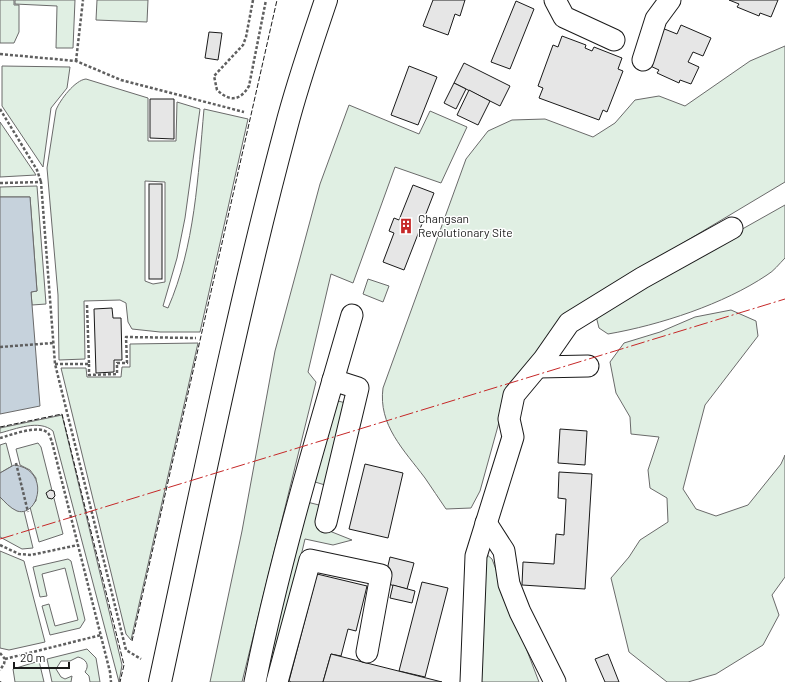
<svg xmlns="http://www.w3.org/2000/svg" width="785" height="682" font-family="Barlow,sans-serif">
  <rect width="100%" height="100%" fill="#fff"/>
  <g fill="#e0efe3" stroke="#6a6a6a" fill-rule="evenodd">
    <path d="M0,0H14V5H19V32L14,43H0Z"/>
    <path d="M15,0H75L73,48H56L57,6L15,4Z"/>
    <path d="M97,0H148L147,22L96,20Z"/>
    <path d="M785,46V182L611,286L506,397L480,491L471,508L446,509C439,499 432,488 425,478C404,450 378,425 383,388L466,159L488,131L512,120L545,119L593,137L615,123L635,100L659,96L685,106L750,61Z"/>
    <path d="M2,66L70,67L67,88L51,108L43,167L2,106Z"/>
    <path d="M86,79L148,98V141H176L177,102L200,109L185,218L177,258L163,306L168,308C195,246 198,176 204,109L248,119L200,332H160L132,329L128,322L126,303L120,300L84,301L85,359L59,360L58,295L47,168L56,110C60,100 75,80 86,79ZM145,181L165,182V282L153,284L145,281Z"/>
    <path d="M349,105L419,134L430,111L467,127L441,183L395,167L353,283L331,274L308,372L316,382L242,682H210L242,531L275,351L320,184Z"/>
    <path d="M0,122L36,175L0,177Z"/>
    <path d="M37,186L46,304L32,305L31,292L37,291L30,197H0V187Z"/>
    <path d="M785,205V258C779,264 774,271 767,275C724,304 660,325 608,334L599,328L595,312Z"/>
    <path d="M368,279L389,286L383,302L363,294Z"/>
    <path d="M731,310L756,321L758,336L705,405L683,489L696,509L716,516L748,505L781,464L785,455V577L772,595L779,615L763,645L716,674L688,682H667L629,652L611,578L629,557L640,540L668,522L667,498L650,488L648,470L659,437L631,434L630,417L616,393L610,362L624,343L660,332L695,317Z"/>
    <path d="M198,343L131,640L126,634L61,368H86L87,377H121L122,367H130V344Z"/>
    <path d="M334,400L350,404L328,486L312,481Z"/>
    <path d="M62,415L122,665L119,682L53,431C39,419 16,429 0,433V428Z"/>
    <path d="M6,443L12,466L0,473V445Z"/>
    <path d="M38,443L41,447L63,534L39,542L30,507L36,501V478L30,470L20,465L16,449Z"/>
    <path d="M0,497C7,504 14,511 24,511L33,548L22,549L0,537Z"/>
    <path d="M307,502L323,506L317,526L352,540L333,545L305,539L271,682H262Z"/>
    <path d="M0,551L24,561L45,642L9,650L0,648Z"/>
    <path d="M485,553L492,559L539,682H475Z"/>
    <path d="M68,559L71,561L85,620L80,628L50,635L42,606L49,604L55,626L78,620L65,568L42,574L47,596L40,597L33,567Z"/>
    <path d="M87,649L96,658L100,682H90L89,676L85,672C90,665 86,659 78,657L70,661H61L56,669L61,677L65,679L72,676L71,682H52L47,659Z"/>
    <path d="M39,661L44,682H15L13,669Z"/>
  </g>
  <g fill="#c6d2dc" stroke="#6a6a6a">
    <path d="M0,197H30L37,291L31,292L40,406L0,414Z"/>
    <path d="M14,465C51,469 39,518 17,511C10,508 5,502 0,497V473Z"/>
  </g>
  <g fill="#e6e6e6" stroke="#1a1a1a">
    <path d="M433,0H465L460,16L455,14L448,35L423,26Z"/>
    <path d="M729,0H778L771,17L760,13L759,16L737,7L739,4Z"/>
    <path d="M516,1L534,9L510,69L491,62Z"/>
    <path d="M681,25L711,38L703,56L693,52L688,62L699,67L691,84L680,80L679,83L657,73L659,70L646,64L662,28L677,34Z"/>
    <path d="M209,32L222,33L218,60L205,58Z"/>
    <path d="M562,36L586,45L585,48L592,51L594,47L622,58L618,69L623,71L607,112L603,110L599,120L539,98L543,88L538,86L553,45L558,47Z"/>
    <path d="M464,63L510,86L500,106L454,83Z"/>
    <path d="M409,66L437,77L418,125L391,115Z"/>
    <path d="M454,83L466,89L456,109L444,103Z"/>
    <path d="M469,90L490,101L478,125L457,115Z"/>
    <path d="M150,99H174V139L150,138Z"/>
    <rect x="149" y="184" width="13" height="95"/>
    <path d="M413,185L434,193L404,270L383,262L394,233L389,231L394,218L399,220Z"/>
    <path d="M112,308L113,318H121L122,360H114V372L96,373L94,309Z"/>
    <path d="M560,429L587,431L585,465L558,463Z"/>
    <path d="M365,464L403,473L388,538L349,529Z"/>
    <path d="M559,472L592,474L585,589L522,585L523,562L554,564L556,534L564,535L566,499L558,498Z"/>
    <path d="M50,490L54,491L55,496L52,499L48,498L46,493Z"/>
    <path d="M390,557L414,563L407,589L384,583Z"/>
    <path d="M317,574L367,586L356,631L348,629L341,656L331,654L323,682H291L289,681Z"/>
    <path d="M422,582L448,588L425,677L399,671Z"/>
    <path d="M393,585L415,591L412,603L390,598Z"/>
    <path d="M331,654L442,682H323Z"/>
    <path d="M608,654L619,682H605L595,659Z"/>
  </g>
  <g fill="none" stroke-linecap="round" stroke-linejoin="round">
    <defs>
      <g id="minor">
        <path d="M555,0L564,17L614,40"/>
        <path d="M643,60L656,19L670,0"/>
        <path d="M538,367L588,366"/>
        <path d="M326,522L358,388L333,380"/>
        <path d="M486,523L504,551L509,584L520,612L555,682"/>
        <path d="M255,682C280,558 317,436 352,315"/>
        <path d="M277,682L310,560L381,575L367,652"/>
        <path d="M471,682L476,556L513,437L509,419L514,395L544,359L569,323L642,278L732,228"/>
      </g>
      <path id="major" d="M160,682C200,497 237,311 286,128C297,85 312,42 326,0"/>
    </defs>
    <use href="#minor" stroke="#1a1a1a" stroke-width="23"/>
    <use href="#major" stroke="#1a1a1a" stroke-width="24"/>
    <g stroke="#5f5f5f" stroke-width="2.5" stroke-dasharray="3 2" stroke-linecap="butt">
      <path d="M253,0L246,37L243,45L214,76L217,90C230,102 240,101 249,86L266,0"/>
      <path d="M0,54L76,61L121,80L244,112"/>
      <path d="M76,61L83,0"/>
      <path d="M0,109L37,170L41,182"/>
      <path d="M0,183L41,182L55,364L126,650L141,659"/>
      <path d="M0,347L53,343"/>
      <path d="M55,364H89L87,305"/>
      <path d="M89,364V375L117,374V363H127L126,337L196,338"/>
      <path d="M0,438C11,435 39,424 48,433C50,435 51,440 52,442L110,672L111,682"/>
      <path d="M16,463L28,512"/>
      <path d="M0,545L19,554L31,555L78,545"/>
      <path d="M0,653L5,659L4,664L0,670"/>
      <path d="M5,659L101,635"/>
      <path d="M0,681V682"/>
    </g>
    <use href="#minor" stroke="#fff" stroke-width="21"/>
    <use href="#major" stroke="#fff" stroke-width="22"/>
    <g stroke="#1a1a1a" stroke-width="1" stroke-dasharray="5 2" stroke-linecap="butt">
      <path d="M0,427L62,414L124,665L120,682"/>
      <path d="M132,641L277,0"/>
    </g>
    <path stroke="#c62828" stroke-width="1" stroke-dasharray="14 3 2 3" stroke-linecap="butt" d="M0,539L785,299"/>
  </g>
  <defs>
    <symbol id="building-bare" viewBox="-9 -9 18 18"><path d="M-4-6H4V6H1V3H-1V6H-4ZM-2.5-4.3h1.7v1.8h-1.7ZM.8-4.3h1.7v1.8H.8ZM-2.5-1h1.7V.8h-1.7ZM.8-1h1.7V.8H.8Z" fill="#c62828" stroke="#fff" stroke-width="2.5" paint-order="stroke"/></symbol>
  </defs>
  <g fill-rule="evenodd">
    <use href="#building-bare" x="395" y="215" width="22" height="22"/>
  </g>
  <g text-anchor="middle" stroke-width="3" stroke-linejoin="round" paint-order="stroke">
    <g font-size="12" fill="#1a1a1a" stroke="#fff" text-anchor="start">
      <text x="418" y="223">Changsan<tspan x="418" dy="14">Revolutionary Site</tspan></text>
    </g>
  </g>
  <path d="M14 662v6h55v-6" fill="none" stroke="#1a1a1a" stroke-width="2"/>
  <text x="20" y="662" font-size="12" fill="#1a1a1a" stroke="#ffffff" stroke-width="3" paint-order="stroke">20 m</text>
</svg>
